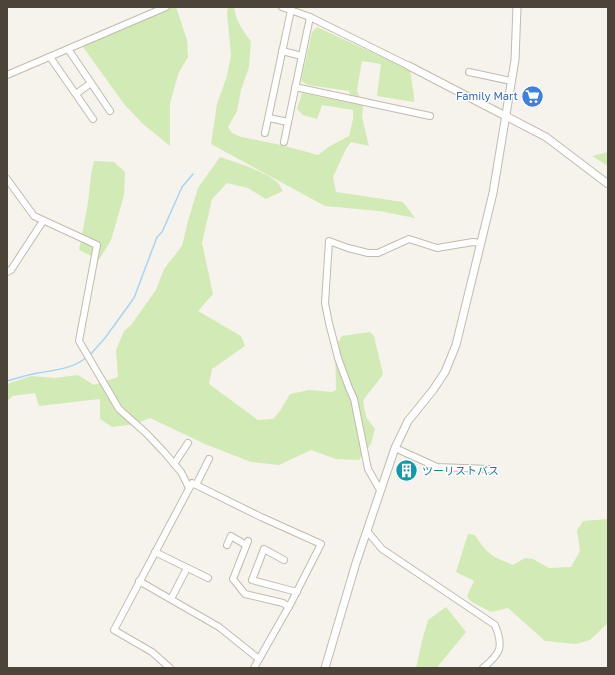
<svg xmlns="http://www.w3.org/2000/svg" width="615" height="675" font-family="'Golos Text','Noto Sans JP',sans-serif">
  <rect width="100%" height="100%" fill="#f6f3ec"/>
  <g fill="#d2eab5">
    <path d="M170,7H176L187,40L188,57L179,72L170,103V146L143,124L124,104L81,44Z"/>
    <path d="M228,7H234C236,21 242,30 251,41L249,67L241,90L237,111L228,127L232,133L241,137L281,145L318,155L330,146L349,136L353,119V110L322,105L317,119L303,115L297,109L302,93L352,103L349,91L308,85L301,81L312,32L317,27L410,70L414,96V102L377,96L381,64L362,61L357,90L363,107L362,117L369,146L351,142L346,149L333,177L336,192L403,202L415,218L379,211L325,206L211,144L217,104L227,76L231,55L227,13Z"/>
    <path d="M608,152V166L592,156Z"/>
    <path d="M220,157C235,162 267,172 278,183C280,185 281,189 283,191L266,199L248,188L227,183L212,199L202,243L213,294L198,311L241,336L245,346L212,369L209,384L258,420L273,419L280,411L290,394L309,390L332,392L336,390L335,347L342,336L370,332L374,336L383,374C377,384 369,391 363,401L366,417L375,429L371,444L359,460L336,459L311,450L279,465L251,462L205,444L150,418L135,424L112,427L100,419V399L39,406L35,393L12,396L7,402V386L10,383L31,376L55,378L78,375L94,385L118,377L116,350L124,331L131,325L156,290L164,269L182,246L188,221L198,188Z"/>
    <path d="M94,161L114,162L125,172L124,195L111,240L99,260L79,250L88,203L91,175Z"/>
    <path d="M608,519V623L590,640L576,644L545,641L508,608L491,612L470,601L467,596L474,581L456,572L468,534L475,535C488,555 491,556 513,565L525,558L533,559L549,568L571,567L580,551L577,530L583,521Z"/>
    <path d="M446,607L466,632L439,665L438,668H416L422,641L428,620Z"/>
  </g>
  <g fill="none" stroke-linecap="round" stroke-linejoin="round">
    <g stroke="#a9d4f2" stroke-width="1.5">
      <path d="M89,356L105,338L134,298L157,237L162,232L182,187L193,174"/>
      <path d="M7,381C17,378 27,375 38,373C56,370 71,369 86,358"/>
    </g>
    <defs>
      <g id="minor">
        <path d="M282,7L310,17L409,66"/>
        <path d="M68,49L110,111"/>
        <path d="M282,51L302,56"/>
        <path d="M50,57L93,119"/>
        <path d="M469,72L511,81"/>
        <path d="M7,75L166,7"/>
        <path d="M295,87L430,116"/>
        <path d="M76,94L91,83"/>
        <path d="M269,118L288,122"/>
        <path d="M265,133L291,10"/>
        <path d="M284,142L310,17"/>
        <path d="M7,179L34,216L97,245L79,341L119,409L146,433L164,452L181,472L189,488"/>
        <path d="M7,272L11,270L43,221"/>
        <path d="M395,448L437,467L489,469"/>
        <path d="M174,464L188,443"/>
        <path d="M196,485L209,459"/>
        <path d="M380,490L368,469L354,399L349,388L338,358L329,323L325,303L329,241L348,248L368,253H378L409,239L437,248L473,242L480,243"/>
        <path d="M367,531L382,549L495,625C504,647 501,653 483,668"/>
        <path d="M248,541L233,579L245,594L283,603L289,607"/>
        <path d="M227,545L231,536L246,545"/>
        <path d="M155,552L208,578"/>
        <path d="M284,560L264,549L252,580L297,592"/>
        <path d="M139,581L219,627L259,659"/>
        <path d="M171,599L187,568"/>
        <path d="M170,668L152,652L114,630L192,483L261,517L321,544L292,601L254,668"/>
      </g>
      <g id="tertiary">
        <path d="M409,66L546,137L608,184"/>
        <path d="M325,668L356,563L395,448L408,421L433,390L445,372L456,345L493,193L515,60L517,7"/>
      </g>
    </defs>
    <use href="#minor" stroke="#c2bbae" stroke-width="8"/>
    <use href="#tertiary" stroke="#c2bbae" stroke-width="9"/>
    <use href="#minor" stroke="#fff" stroke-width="6"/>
    <use href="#tertiary" stroke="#fff" stroke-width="7"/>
  </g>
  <defs>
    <symbol id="supermarket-disc" viewBox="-11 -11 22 22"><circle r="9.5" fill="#3f7fe0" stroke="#fff"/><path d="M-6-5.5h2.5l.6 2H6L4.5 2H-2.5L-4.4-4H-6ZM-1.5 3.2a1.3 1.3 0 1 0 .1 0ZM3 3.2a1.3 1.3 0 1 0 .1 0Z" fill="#fff"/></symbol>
    <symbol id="building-disc" viewBox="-11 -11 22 22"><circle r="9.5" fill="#0f9aa8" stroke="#fff"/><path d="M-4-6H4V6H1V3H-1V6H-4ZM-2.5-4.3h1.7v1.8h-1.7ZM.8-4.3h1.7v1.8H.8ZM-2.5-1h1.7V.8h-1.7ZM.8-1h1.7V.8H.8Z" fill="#fff"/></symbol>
  </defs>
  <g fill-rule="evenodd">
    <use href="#supermarket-disc" x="520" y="84" width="25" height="25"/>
    <use href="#building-disc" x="394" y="458" width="25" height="25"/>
  </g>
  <g text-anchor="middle" stroke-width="3" stroke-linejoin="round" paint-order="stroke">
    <g font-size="11" fill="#366cbe" stroke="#fff" text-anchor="end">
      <text x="518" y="100">Family Mart</text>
    </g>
    <g font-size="11" fill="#0d838f" stroke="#fff" text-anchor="start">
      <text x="422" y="475">ツーリストバス</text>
    </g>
  </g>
  <rect width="615" height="675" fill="none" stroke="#4b4439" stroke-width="16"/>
</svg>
